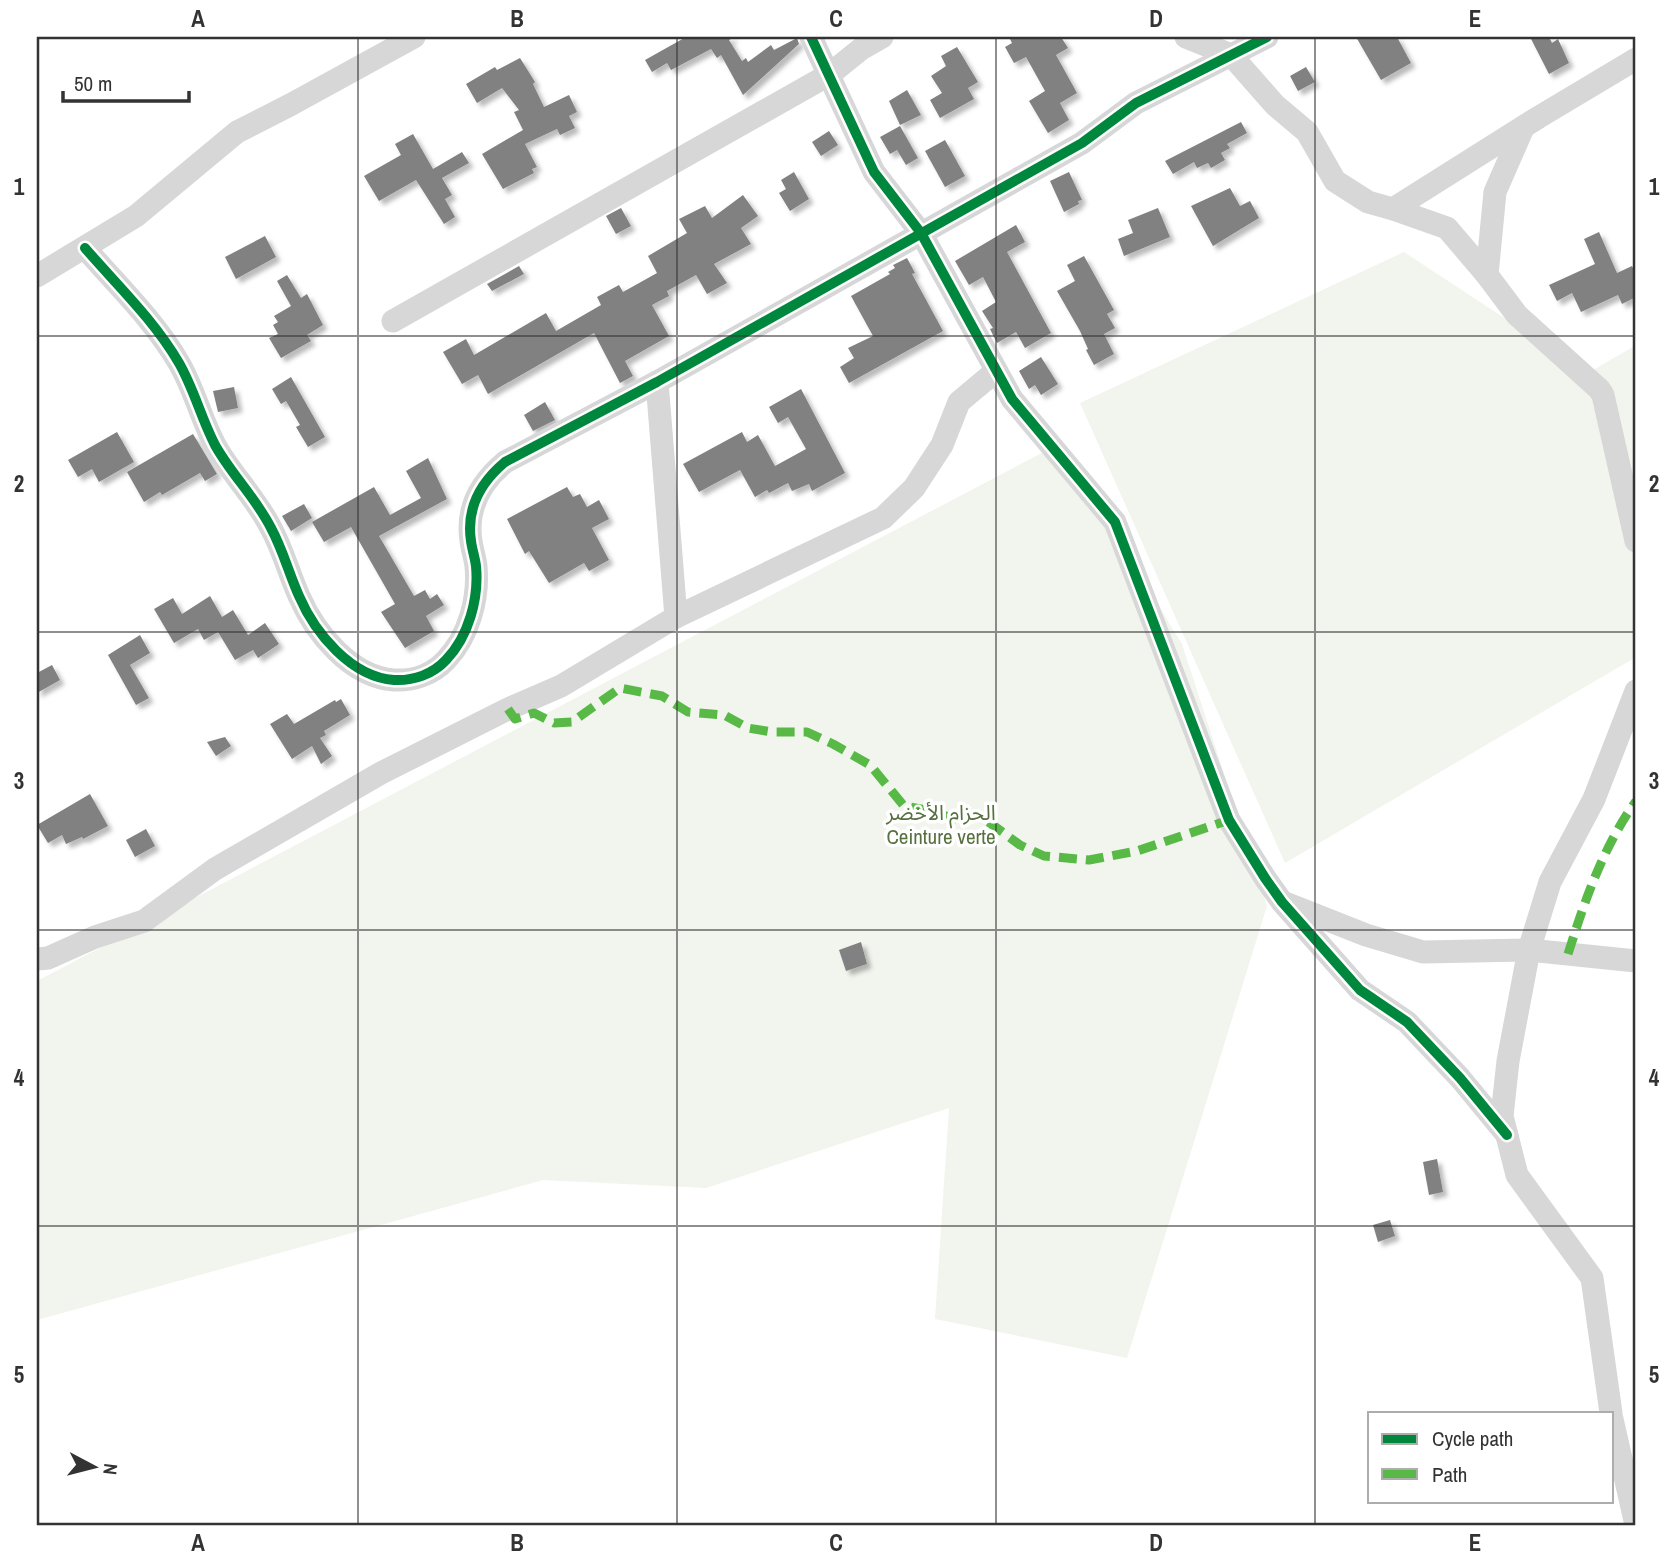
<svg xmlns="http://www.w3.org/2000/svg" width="1673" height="1562" font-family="'Archivo Narrow','Noto Sans Arabic',sans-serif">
  <defs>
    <filter id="shadow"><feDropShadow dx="4.5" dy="4.5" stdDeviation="2" flood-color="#0004"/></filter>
  </defs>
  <rect width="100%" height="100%" fill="#fff"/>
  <g fill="#f1f5ed">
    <path d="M1404,252L1588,373L1636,345V657L1285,863L1080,403Z"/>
    <path d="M1059,444L1182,644L1267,906L1127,1358L935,1319L949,1108L706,1188L543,1180L37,1320V981Z"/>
  </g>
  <g fill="#818181" filter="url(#shadow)">
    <path d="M686,37H735L729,40L742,61L746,58L748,62L771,45L774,50L797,38L799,44L743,95L721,55L717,58L711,49L671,70L667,63L652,72L645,60Z"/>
    <path d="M1009,37H1061L1068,48L1056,55L1077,93L1060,103L1069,120L1048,133L1029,101L1045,91L1026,57L1014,63L1005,47L1012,43Z"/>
    <path d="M1356,37H1397L1411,63L1381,80Z"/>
    <path d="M1530,37H1549L1552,43L1558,39L1569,63L1549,74Z"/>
    <path d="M957,47L978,82L968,88L974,99L940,118L930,100L942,93L931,76L946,66L941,56Z"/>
    <path d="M520,58L535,82L533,84L544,107L569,95L577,112L569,116L575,128L560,135L557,129L525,144L537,167L532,169L534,173L503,189L482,154L523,130L514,112L519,110L502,88L477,103L466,84L495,67L497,70Z"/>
    <path d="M1306,67L1315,82L1298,91L1290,76Z"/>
    <path d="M907,90L921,115L900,125L889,101Z"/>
    <path d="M1241,122L1247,133L1227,144L1230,148L1221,153L1225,160L1211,168L1208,163L1197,168L1194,162L1173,174L1165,161Z"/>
    <path d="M900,126L918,158L906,165L897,150L890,154L880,137Z"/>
    <path d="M829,131L838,145L821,156L812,142Z"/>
    <path d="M413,134L433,169L462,152L469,163L442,178L452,195L445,199L455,217L444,224L416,180L379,201L364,176L401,155L395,144Z"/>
    <path d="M945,140L965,176L945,187L925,151Z"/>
    <path d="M794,172L809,199L790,211L779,193L786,189L781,180Z"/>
    <path d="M1069,172L1082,200L1078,201L1079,204L1064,212L1050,181Z"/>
    <path d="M1230,188L1240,206L1250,201L1259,218L1213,246L1191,206Z"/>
    <path d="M743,195L758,216L741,228L751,244L714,264L727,283L707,294L696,275L667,291L669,296L652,305L669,336L625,361L633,376L620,383L594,333L488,394L478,375L462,384L443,352L466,339L474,355L546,313L556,331L601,305L597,297L619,285L623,292L657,273L648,256L687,233L679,219L705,206L712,218Z"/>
    <path d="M621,208L631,226L616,234L606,216Z"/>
    <path d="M1158,208L1170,237L1124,256L1118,239L1133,233L1128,220Z"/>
    <path d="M1016,225L1025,242L1007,252L1051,333L1025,348L1016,332L997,343L990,329L993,328L982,311L996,302L983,277L969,285L955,261Z"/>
    <path d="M1599,232L1617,273L1632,266L1636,274V297L1622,304L1618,295L1581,312L1572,293L1557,301L1549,285L1595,264L1584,239Z"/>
    <path d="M265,236L276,257L236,279L225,257Z"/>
    <path d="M1084,256L1114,310L1107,314L1115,328L1104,334L1114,354L1094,365L1086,350L1088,349L1080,331L1057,291L1075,281L1067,265Z"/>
    <path d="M907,258L915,273L912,274L943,331L849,383L840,367L854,358L848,348L873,336L851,296L890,274L888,272L895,268L893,265Z"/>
    <path d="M519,266L524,274L492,291L487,284Z"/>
    <path d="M287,275L301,298L307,294L323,325L307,335L311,341L281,358L269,338L278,334L273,325L278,322L274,316L291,306L277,281Z"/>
    <path d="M1041,357L1058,384L1041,395L1035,385L1029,389L1019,371Z"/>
    <path d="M291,377L325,437L308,447L296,427L300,425L286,401L281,404L272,389Z"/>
    <path d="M234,387L238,408L218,412L213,391Z"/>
    <path d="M801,389L845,473L812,491L809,484L792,491L788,483L769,493L767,490L755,497L740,470L699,492L683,464L742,432L747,442L758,435L775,466L806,449L788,417L778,423L769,407Z"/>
    <path d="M545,402L555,420L533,431L524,415Z"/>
    <path d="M117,432L134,462L99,482L92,469L78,477L68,460Z"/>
    <path d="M193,434L217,474L205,481L200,473L162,495L160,492L144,502L127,472Z"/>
    <path d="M428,458L447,499L379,536L414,596L425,590L430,599L437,594L444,605L426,616L434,631L405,648L381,612L395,604L351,527L324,542L312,522L374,487L390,515L421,498L406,471Z"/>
    <path d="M567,487L573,497L580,494L587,507L599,500L609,519L592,528L609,560L589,571L584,563L549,583L529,551L525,554L507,519Z"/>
    <path d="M304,504L312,518L291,531L282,516Z"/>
    <path d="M210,596L222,617L233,610L248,635L265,623L279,644L258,658L253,650L235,660L218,632L204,640L198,629L174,643L154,609L173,598L182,614Z"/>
    <path d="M140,635L150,653L130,665L149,698L136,705L108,655Z"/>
    <path d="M52,665L60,680L37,693V673Z"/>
    <path d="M341,699L350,715L324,731L326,735L320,738L332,756L321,764L312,746L292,759L270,724L287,714L294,724L335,700L336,702Z"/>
    <path d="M225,737L231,746L216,756L207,742Z"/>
    <path d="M90,794L108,826L83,839L82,837L66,844L62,835L48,843L37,825Z"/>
    <path d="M146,829L155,846L135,857L126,840Z"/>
    <path d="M861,942L867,964L846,971L839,950Z"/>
    <path d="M1437,1159L1443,1192L1429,1195L1423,1162Z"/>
    <path d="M1390,1220L1395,1236L1378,1242L1373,1225Z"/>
  </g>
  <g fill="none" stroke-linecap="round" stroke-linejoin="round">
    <g stroke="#d7d7d7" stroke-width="23">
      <path d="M811,37L874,172L921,233L1012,399L1115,522L1229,820L1265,878L1282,902L1360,990L1407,1022L1460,1078L1507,1135"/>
      <path d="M1186,37L1231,55L1275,105L1307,132L1335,181L1368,202L1393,209"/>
      <path d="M1636,59L1539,117L1393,209L1447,228L1487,275L1517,315L1599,389L1603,395L1636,541"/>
      <path d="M85,248C117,285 154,320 179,363C194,389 201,418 215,445C231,474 256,498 271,528C283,550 289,574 299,596C315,633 351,677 394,680C414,681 433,674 446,660C469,636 479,598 476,566C475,558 472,549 471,541C466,508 481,482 505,462L657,382L1082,143L1136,103L1267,37"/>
      <path d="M1487,275L1495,192L1523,128"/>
      <path d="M37,276L136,216L237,132L290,105L414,37"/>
      <path d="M393,321L830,74L861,49L882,37"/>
      <path d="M657,382L676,617"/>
      <path d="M1285,903L1366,935L1423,952L1529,950L1636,961"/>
      <path d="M37,959L48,958L95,937L144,921L215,869L381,773L508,709L561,686L676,617L883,518L914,488L942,445L959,402L996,371"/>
      <path d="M1611,1413L1592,1278L1517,1175L1502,1116L1508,1061L1529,950L1550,882L1594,799L1636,691"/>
      <path d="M1612,1419L1636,1525"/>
    </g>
    <g stroke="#58b947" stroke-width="9" stroke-dasharray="18 9" stroke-linecap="butt">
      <path d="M508,709L515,719L534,713L554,723L572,722L620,688L662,696L688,712L724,715L748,728L772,732H807L833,744L870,765L904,806L932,811L954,819L971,814L990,823L1020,845L1044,856L1089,860L1137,851L1229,820"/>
      <path d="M1568,954C1585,900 1603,847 1636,801"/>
    </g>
    <defs>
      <g id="cycleway">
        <path d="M811,37L874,172L921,233L1012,399L1115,522L1229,820L1265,878L1282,902L1360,990L1407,1022L1460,1078L1507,1135"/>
        <path d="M85,248C117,285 154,320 179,363C194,389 201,418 215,445C231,474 256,498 271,528C283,550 289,574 299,596C315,633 351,677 394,680C414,681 433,674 446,660C469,636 479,598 476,566C475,558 472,549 471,541C466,508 481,482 505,462L657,382L1082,143L1136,103L1267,37"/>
      </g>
    </defs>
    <use href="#cycleway" stroke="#fff" stroke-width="15"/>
    <use href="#cycleway" stroke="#00873e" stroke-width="10"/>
  </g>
  <path fill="none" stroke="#333" stroke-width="2" stroke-opacity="0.55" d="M358,37V1525M677,37V1525M996,37V1525M1315,37V1525M37,336H1636M37,632H1636M37,930H1636M37,1226H1636"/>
  <g text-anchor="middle" stroke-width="7" stroke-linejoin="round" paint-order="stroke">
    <g font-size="21" fill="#56703f" stroke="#fff">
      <text x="941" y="820">الحزام الأخضر<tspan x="941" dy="24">Ceinture verte</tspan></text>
    </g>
  </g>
  <rect width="1673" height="1562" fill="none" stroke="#ffffff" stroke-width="77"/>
  <rect x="1368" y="1412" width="245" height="91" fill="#ffffff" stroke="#adadad" stroke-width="2"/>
  <rect x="1382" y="1434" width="35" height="10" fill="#00873e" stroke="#adadad" stroke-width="2"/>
  <text x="1432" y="1446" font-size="21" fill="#333333">Cycle path</text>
  <rect x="1382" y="1469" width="35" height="10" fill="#58b947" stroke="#adadad" stroke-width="2"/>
  <text x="1432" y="1482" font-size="21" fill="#333333">Path</text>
  <g transform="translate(94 1467) rotate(97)" stroke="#ffffff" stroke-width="5" paint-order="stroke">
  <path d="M0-5L12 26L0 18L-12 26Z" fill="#333333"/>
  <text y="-10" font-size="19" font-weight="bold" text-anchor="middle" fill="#333333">N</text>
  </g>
  <path d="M63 91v10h126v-10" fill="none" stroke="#333333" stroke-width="3.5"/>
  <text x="74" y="91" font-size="21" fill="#333333" stroke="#ffffff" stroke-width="5" paint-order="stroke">50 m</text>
  <rect x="38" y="38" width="1596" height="1486" fill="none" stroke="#333" stroke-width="2.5"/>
  <g font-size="23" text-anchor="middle" font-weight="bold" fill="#333">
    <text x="198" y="27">A</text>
    <text x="517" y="27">B</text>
    <text x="836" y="27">C</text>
    <text x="1156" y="27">D</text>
    <text x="1475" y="27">E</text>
    <text x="19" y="195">1</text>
    <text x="1654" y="195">1</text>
    <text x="19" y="492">2</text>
    <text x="1654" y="492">2</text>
    <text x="19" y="789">3</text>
    <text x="1654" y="789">3</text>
    <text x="19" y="1086">4</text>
    <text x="1654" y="1086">4</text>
    <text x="19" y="1383">5</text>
    <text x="1654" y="1383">5</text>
    <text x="198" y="1551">A</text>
    <text x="517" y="1551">B</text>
    <text x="836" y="1551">C</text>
    <text x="1156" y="1551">D</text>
    <text x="1475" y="1551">E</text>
  </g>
</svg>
